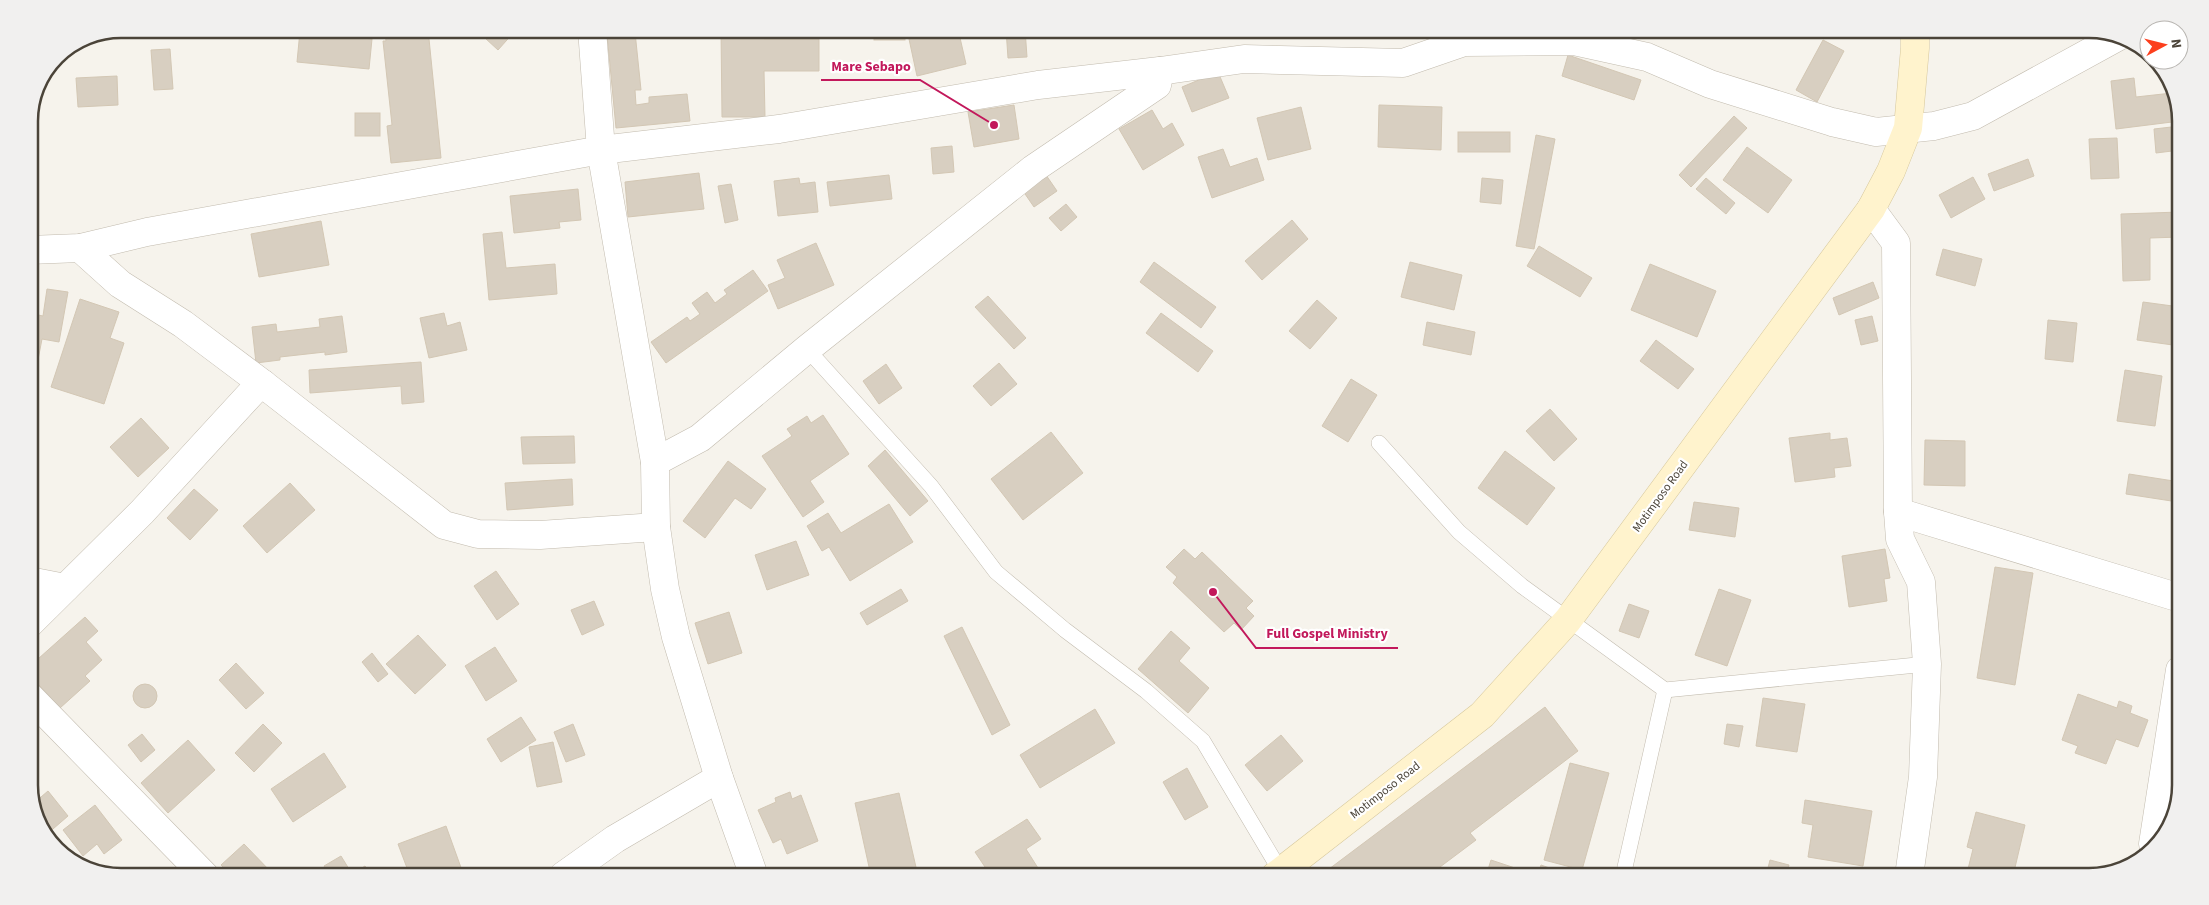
<svg xmlns="http://www.w3.org/2000/svg" width="2209" height="905" font-family="'Source Sans 3',sans-serif">
  <rect width="100%" height="100%" fill="#f6f3ec"/>
  <g fill="#d8cfc1" stroke="#d3c7b4">
    <path d="M385,29H428L441,158L391,163L387,126L392,125L383,41H386Z"/>
    <path d="M493,29H512L515,31L498,50L485,38Z"/>
    <path d="M525,29H563L525,30Z"/>
    <path d="M721,29H764V39H819V71H764L765,117H722Z"/>
    <rect x="874" y="29" width="31" height="11"/>
    <path d="M952,29H958L966,64L917,76L909,39Z"/>
    <path d="M1006,29H1025L1027,57L1008,58Z"/>
    <path d="M300,31L372,39L369,69L297,62Z"/>
    <path d="M635,32L641,90H635L636,105L649,103V97L687,94L690,121L616,128L607,34Z"/>
    <path d="M1823,40L1844,51L1817,102L1796,90Z"/>
    <path d="M170,49L173,89L154,90L151,50Z"/>
    <path d="M1568,55L1641,80L1634,100L1562,76Z"/>
    <path d="M1218,72L1229,98L1192,112L1182,87Z"/>
    <path d="M117,76L118,105L78,107L76,78Z"/>
    <path d="M2134,78L2136,97L2172,93L2180,115V121L2116,129L2111,81Z"/>
    <path d="M1014,105L1019,139L974,147L968,112Z"/>
    <path d="M1379,105L1442,107L1441,150L1378,147Z"/>
    <path d="M1301,107L1311,149L1268,160L1257,118Z"/>
    <path d="M1152,110L1163,129L1172,123L1184,145L1143,170L1119,129Z"/>
    <rect x="355" y="113" width="25" height="23"/>
    <path d="M1734,116L1747,128L1691,187L1679,175Z"/>
    <path d="M2180,126V150L2156,153L2154,129Z"/>
    <rect x="1458" y="132" width="52" height="20"/>
    <path d="M1536,135L1555,139L1534,249L1516,246Z"/>
    <path d="M2117,138L2119,178L2091,179L2089,139Z"/>
    <path d="M952,146L954,172L933,174L931,148Z"/>
    <path d="M1747,147L1792,180L1768,213L1723,180Z"/>
    <path d="M1223,149L1230,167L1257,158L1264,180L1212,198L1198,157Z"/>
    <path d="M2028,159L2034,176L1994,191L1988,174Z"/>
    <path d="M699,173L704,209L628,217L625,182Z"/>
    <path d="M889,175L892,199L830,206L827,182Z"/>
    <path d="M1046,175L1057,191L1034,207L1023,191Z"/>
    <path d="M1973,177L1985,199L1951,218L1939,195Z"/>
    <path d="M799,178L800,184L815,182L818,212L778,216L774,181Z"/>
    <path d="M1482,178L1503,180L1501,204L1480,202Z"/>
    <path d="M1706,178L1735,203L1726,214L1696,189Z"/>
    <path d="M731,184L738,220L725,223L718,186Z"/>
    <path d="M578,189L581,220L559,222L560,228L514,233L510,196Z"/>
    <path d="M1066,204L1077,217L1061,231L1049,218Z"/>
    <path d="M2180,212V237L2150,238V280L2123,281L2121,214Z"/>
    <path d="M1292,220L1308,239L1262,280L1245,261Z"/>
    <path d="M321,221L329,265L259,277L251,234Z"/>
    <path d="M502,232L506,268L555,264L557,294L489,300L483,234Z"/>
    <path d="M816,243L834,285L778,309L768,285L785,278L777,260Z"/>
    <path d="M1539,246L1592,278L1580,297L1527,266Z"/>
    <path d="M1943,249L1982,259L1975,286L1936,275Z"/>
    <path d="M1154,262L1216,307L1201,328L1140,282Z"/>
    <path d="M1410,262L1462,275L1454,310L1401,297Z"/>
    <path d="M1650,264L1716,291L1697,337L1631,310Z"/>
    <path d="M753,270L768,291L666,363L651,342L687,317L690,321L700,314L692,303L707,292L715,303L727,294L724,290Z"/>
    <path d="M1873,282L1879,298L1839,315L1833,298Z"/>
    <path d="M47,289L68,292L59,342L42,339L36,370L29,369V313L43,316Z"/>
    <path d="M988,296L1026,338L1014,349L975,307Z"/>
    <path d="M80,299L119,312L110,338L124,343L104,404L51,387Z"/>
    <path d="M1317,300L1337,318L1310,349L1289,331Z"/>
    <path d="M2143,302L2180,307V346L2137,340Z"/>
    <path d="M444,313L447,326L460,322L467,350L429,358L420,318Z"/>
    <path d="M1161,313L1213,351L1198,372L1146,333Z"/>
    <path d="M342,316L347,352L325,355V352L280,357V360L256,363L252,327L276,324L277,332L320,327L319,319Z"/>
    <path d="M1872,316L1878,341L1861,345L1855,320Z"/>
    <path d="M2048,320L2077,323L2073,362L2045,359Z"/>
    <path d="M1427,322L1475,332L1471,355L1423,345Z"/>
    <path d="M1656,340L1694,369L1678,389L1640,361Z"/>
    <path d="M421,362L424,402L402,404L401,386L310,393L309,370Z"/>
    <path d="M999,363L1017,384L991,406L973,386Z"/>
    <path d="M886,364L902,388L879,404L863,381Z"/>
    <path d="M2125,370L2162,376L2155,426L2117,421Z"/>
    <path d="M1351,379L1377,395L1348,442L1322,426Z"/>
    <path d="M1550,409L1577,439L1554,461L1526,431Z"/>
    <path d="M823,415L849,454L810,481L824,502L803,517L762,456L792,436L787,429L807,416L811,423Z"/>
    <path d="M141,418L169,448L138,477L110,447Z"/>
    <path d="M1051,432L1083,473L1023,520L991,479Z"/>
    <path d="M1830,433V440L1847,438L1851,466L1834,468L1835,477L1795,482L1789,438Z"/>
    <path d="M574,436L575,463L523,464L521,437Z"/>
    <path d="M1925,440L1965,441V486L1924,485Z"/>
    <path d="M885,450L928,501L910,516L868,466Z"/>
    <path d="M1505,451L1555,488L1527,525L1478,488Z"/>
    <path d="M728,461L766,489L751,509L735,498L705,538L683,521Z"/>
    <path d="M2129,474L2180,482L2178,502L2126,494Z"/>
    <path d="M572,479L573,505L507,510L505,483Z"/>
    <path d="M290,483L315,510L267,553L243,526Z"/>
    <path d="M194,489L218,510L190,540L167,518Z"/>
    <path d="M1694,502L1739,508L1735,537L1689,530Z"/>
    <path d="M889,504L913,542L850,581L829,547L822,551L807,526L828,513L841,533Z"/>
    <path d="M796,541L809,575L767,590L755,555Z"/>
    <path d="M1184,549L1195,559L1202,552L1253,601L1246,608L1254,616L1241,630L1234,623L1224,632L1173,583L1177,577L1166,567Z"/>
    <path d="M1885,549L1890,578L1884,579L1887,601L1849,607L1842,556Z"/>
    <path d="M1995,567L2033,573L2015,685L1977,678Z"/>
    <path d="M496,571L519,604L497,620L474,586Z"/>
    <path d="M901,589L908,601L867,625L860,613Z"/>
    <path d="M1719,589L1751,600L1727,666L1695,655Z"/>
    <path d="M594,601L604,625L582,635L571,610Z"/>
    <path d="M1629,604L1649,611L1639,638L1619,631Z"/>
    <path d="M729,612L742,653L708,664L695,623Z"/>
    <path d="M85,617L98,631L86,642L102,660L85,676L90,681L60,708L29,674V667Z"/>
    <path d="M962,627L1010,725L992,735L944,636Z"/>
    <path d="M1171,631L1190,648L1179,661L1209,688L1188,713L1138,669Z"/>
    <path d="M418,635L446,665L415,694L386,664Z"/>
    <path d="M495,647L517,681L486,701L465,666Z"/>
    <path d="M372,653L388,674L378,682L362,662Z"/>
    <path d="M236,663L264,693L246,709L219,680Z"/>
    <circle cx="145" cy="696" r="12"/>
    <path d="M2078,694L2117,708L2119,701L2132,706L2130,713L2148,720L2138,747L2116,739L2106,764L2075,753L2078,746L2062,740Z"/>
    <path d="M1763,698L1805,704L1797,752L1756,746Z"/>
    <path d="M1545,707L1578,751L1470,833L1476,840L1428,876H1335L1329,869Z"/>
    <path d="M1095,709L1115,743L1040,788L1020,755Z"/>
    <path d="M521,717L536,740L501,762L487,739Z"/>
    <path d="M263,724L282,743L254,772L235,753Z"/>
    <path d="M573,724L585,755L566,762L554,732Z"/>
    <path d="M1727,724L1743,726L1739,747L1724,744Z"/>
    <path d="M142,734L155,750L141,762L128,745Z"/>
    <path d="M1281,735L1303,761L1267,791L1245,765Z"/>
    <path d="M188,740L215,770L168,813L141,783Z"/>
    <path d="M553,742L562,782L537,787L529,747Z"/>
    <path d="M324,753L346,787L293,822L271,789Z"/>
    <path d="M1570,763L1609,773L1582,870L1544,860Z"/>
    <path d="M1187,768L1208,807L1185,820L1163,782Z"/>
    <path d="M48,791L68,816L46,835L34,803Z"/>
    <path d="M790,792L792,799L801,795L818,841L787,854L781,839L773,843L758,810L776,802L775,798Z"/>
    <path d="M899,793L918,876H871L855,803Z"/>
    <path d="M1805,800L1872,811L1863,866L1808,857L1813,825L1802,823Z"/>
    <path d="M95,805L122,840L104,854L97,844L83,856L63,830Z"/>
    <path d="M1976,812L2025,825L2013,876H1983V873L1968,869L1973,849L1967,847Z"/>
    <path d="M1027,819L1041,839L1026,849L1043,876H991L975,852Z"/>
    <path d="M446,826L464,876H410L398,844Z"/>
    <path d="M244,844L272,873L269,876H232L221,865Z"/>
    <path d="M341,856L349,869L336,876H330L324,866Z"/>
    <path d="M1491,860L1530,873L1529,876H1486Z"/>
    <path d="M1770,860L1789,865L1786,876H1766Z"/>
    <path d="M1541,865L1572,876H1537Z"/>
    <path d="M365,866L372,876H349Z"/>
    <path d="M150,867L158,876H140Z"/>
    <path d="M653,873L654,876H639Z"/>
  </g>
  <g fill="none" stroke-linecap="round" stroke-linejoin="round">
    <defs>
      <g id="lane">
        <path d="M807,349L931,486L996,572L1065,630L1146,691L1203,741L1281,872"/>
        <path d="M1379,443L1459,532L1522,586L1665,690L1927,664"/>
        <path d="M1623,876L1665,690"/>
      </g>
      <g id="street">
        <path d="M592,29L601,150L655,462L656,527L665,589L676,637L719,778L754,876"/>
        <path d="M1871,209L1896,243L1898,512L1900,539L1921,582L1927,664L1923,777L1909,876"/>
        <path d="M80,248L120,284L183,324L263,384L444,525L478,534L540,535L656,527"/>
        <path d="M29,250L80,248L147,232L601,150L779,129L1038,85L1160,71"/>
        <path d="M655,462L700,438L807,349L1033,169L1157,85L1160,71L1244,59L1403,63L1464,42L1574,41L1647,57L1710,84L1832,122L1876,132L1934,126L1973,116L2121,35"/>
        <path d="M1898,512L2180,598"/>
        <path d="M29,581L65,588"/>
        <path d="M29,624L142,512L255,389L263,384"/>
        <path d="M29,696L205,876"/>
        <path d="M2153,844L2180,670"/>
        <path d="M563,876L615,839L719,778"/>
      </g>
      <path id="secondary" d="M1275,876L1482,715L1568,620L1871,209L1891,171L1908,128L1915,48V29"/>
    </defs>
    <use href="#lane" stroke="#c2bbae" stroke-width="16"/>
    <use href="#street" stroke="#c2bbae" stroke-width="29"/>
    <use href="#secondary" stroke="#d6c79b" stroke-width="29"/>
    <use href="#lane" stroke="#fff" stroke-width="15"/>
    <use href="#street" stroke="#fff" stroke-width="28"/>
    <use href="#secondary" stroke="#fff3cd" stroke-width="28"/>
  </g>
  <g text-anchor="middle" stroke-width="4.5" stroke-linejoin="round" paint-order="stroke">
    <g font-size="12" fill="#4b4439" stroke="#fff">
      <text transform="translate(1660 496) rotate(-54)" y="4">Motimposo Road</text>
      <text transform="translate(1385 790) rotate(-38)" y="4">Motimposo Road</text>
    </g>
  </g>
  <path d="M0 0H2209V905H0ZM121 38H2089A83 83 0 0 1 2172 121V785A83 83 0 0 1 2089 868H121A83 83 0 0 1 38 785V121A83 83 0 0 1 121 38Z" fill="#f1f0ef" fill-rule="evenodd"/>
  <path fill="none" stroke="#4b4439" stroke-width="2.5" d="M121 38H2089A83 83 0 0 1 2172 121V785A83 83 0 0 1 2089 868H121A83 83 0 0 1 38 785V121A83 83 0 0 1 121 38Z"/>
  <path fill="none" stroke="#c2185b" stroke-width="2" d="M994 125L920 80H821M1213 592L1256 648H1398"/>
  <g fill="#c2185b" stroke="#fff" stroke-width="2">
    <circle cx="994" cy="125" r="5"/>
    <circle cx="1213" cy="592" r="5"/>
  </g>
  <g font-size="14" text-anchor="middle" font-weight="bold" fill="#c2185b" stroke="#fff" stroke-width="4.5" stroke-linejoin="round" paint-order="stroke">
    <text x="871" y="71">Mare Sebapo</text>
    <text x="1327" y="638">Full Gospel Ministry</text>
  </g>
  <g transform="translate(2164 45) rotate(83)"><circle r="24" fill="#ffffff" stroke="#b7b4b0"/>
  <path d="M0-4L9 19L0 12L-9 19Z" fill="#fc3f1d"/>
  <text y="-8" font-size="14" font-weight="bold" text-anchor="middle" fill="#4b4439">N</text>
  </g>
</svg>
